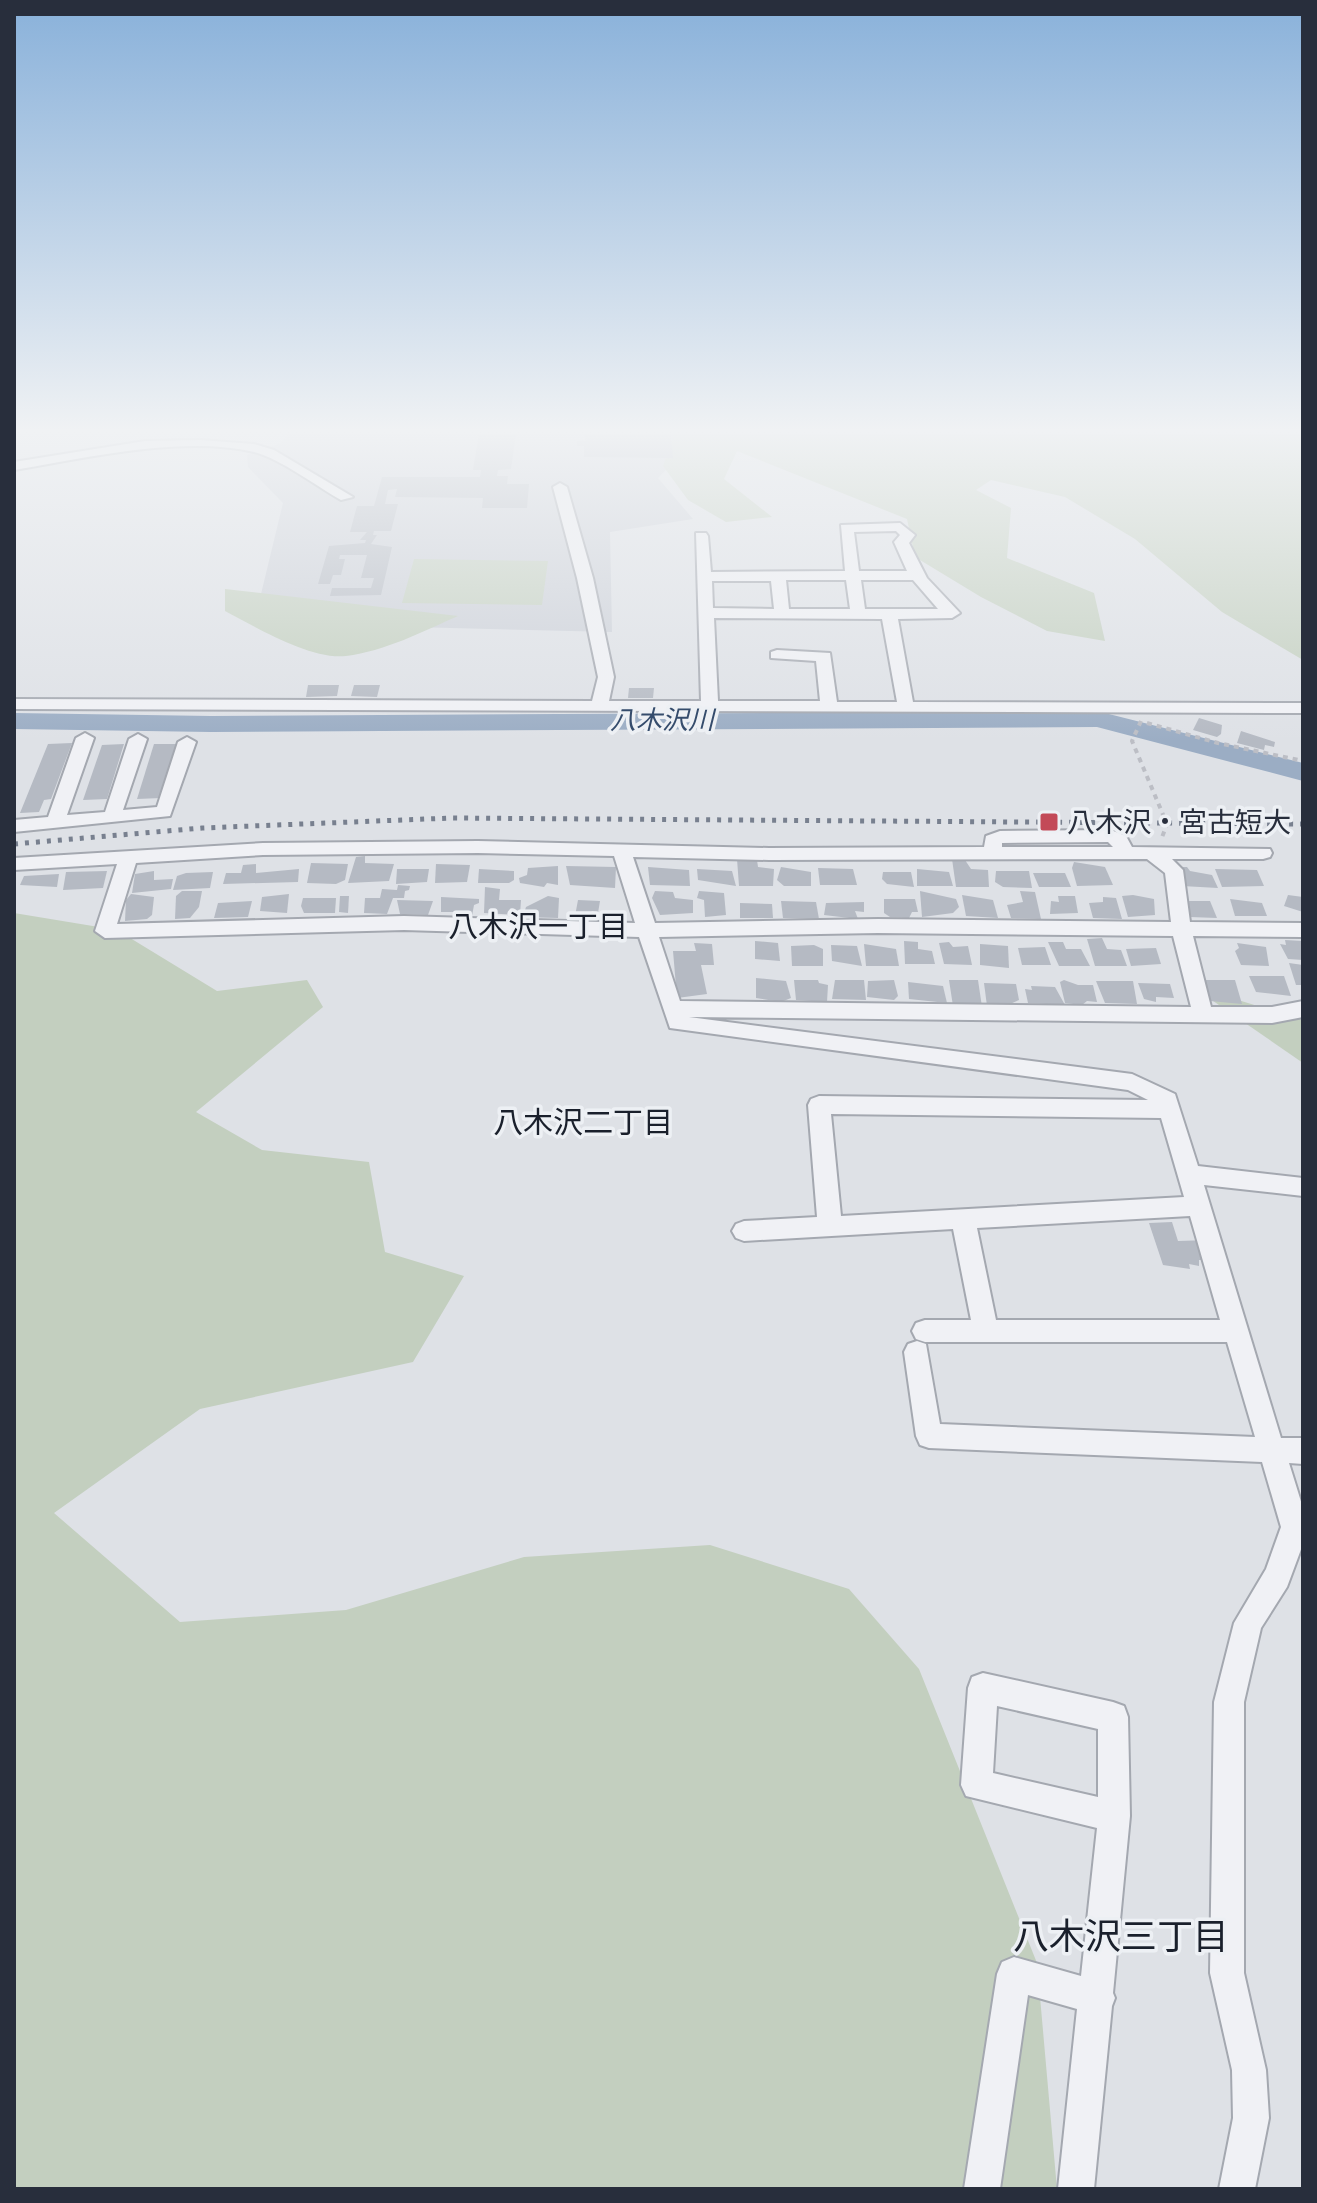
<svg xmlns="http://www.w3.org/2000/svg" width="1317" height="2203" font-family="Helvetica,'Noto Sans JP',sans-serif">
  <rect width="100%" height="100%" fill="#dee1e6"/>
  <path fill="#ccd0d8" d="M288,434H679L680,455L658,478L693,519L610,532L612,632L254,623L283,503L248,467L247,455L279,444Z"/>
  <g fill="#c3cfbf">
    <path d="M674,434H1303V660L1222,612L1135,539L1065,497L991,480L976,490L1011,508L1007,558L1094,593L1105,641L1047,631L981,597L915,557L907,519L737,451L724,479L772,517L726,522L688,500L663,466Z"/>
    <path d="M414,559L548,561L542,605L402,603Z"/>
    <path d="M225,589L458,616C422,632 385,651 346,656C310,660 256,627 225,611Z"/>
    <path d="M14,913L117,930L217,991L307,980L323,1007L196,1112L262,1150L369,1162L385,1252L464,1276L413,1362L200,1409L54,1513L180,1622L346,1610L524,1557L710,1545L849,1589L919,1669L1037,1963L1057,2189H14Z"/>
    <path d="M1190,985L1303,1020V1063Z"/>
  </g>
  <g fill="none" stroke-linecap="round" stroke-linejoin="round">
    <path fill="#9badc4" fill-rule="evenodd" d="M1097,711L1303,763V781L1097,727L211,732L14,729V713L211,716Z"/>
  </g>
  <g fill="#b5bac3">
    <path d="M479,434H516L511,469L498,470L497,476H508L507,484H529L527,508H482L483,498L395,497L397,489L388,490L385,504H398L391,531H374L373,535H377L371,544L392,547L381,595L330,596L332,588H371L374,578H361L367,555H340L339,559H345L341,575H333L330,584H318L329,546L365,543L366,540H360L367,532H350L357,506H374L382,477H480L481,470H473Z"/>
    <path d="M585,434H671L673,458L584,457V446H577V441H585Z"/>
    <path d="M308,685H339L337,696L306,697Z"/>
    <path d="M354,685H380L377,697L351,696Z"/>
    <path d="M629,688H654L653,698H628Z"/>
    <path d="M1199,718L1222,725L1221,734L1217,737L1193,730Z"/>
    <path d="M1241,731L1275,742L1274,747L1265,745L1264,750L1237,743Z"/>
    <path d="M72,743L51,799L44,800L39,812L20,813L48,744Z"/>
    <path d="M124,744L107,799L83,800L102,745Z"/>
    <path d="M154,744H176L161,798L137,799Z"/>
    <path d="M365,856V863L394,864L389,881L348,883L356,857Z"/>
    <path d="M737,859L757,860L758,867L774,869L773,886H739Z"/>
    <path d="M952,859L965,860L971,869L988,870L989,887H956Z"/>
    <path d="M1074,862L1105,867L1113,885L1077,886L1072,868Z"/>
    <path d="M311,863L348,864L345,880L336,884L307,883Z"/>
    <path d="M256,864V873L299,869L298,882L223,884L226,873H241L243,865Z"/>
    <path d="M436,864L470,865L467,882L435,883Z"/>
    <path d="M558,866V885L547,883L544,887L520,883L519,878L527,875L528,868Z"/>
    <path d="M566,866L616,867L615,888L570,885Z"/>
    <path d="M648,867L689,870L690,886L650,885Z"/>
    <path d="M781,867L811,872V886H784L777,880Z"/>
    <path d="M1173,867H1187L1190,871L1212,875L1218,888L1182,886Z"/>
    <path d="M818,868L853,869L857,885H820Z"/>
    <path d="M397,869H429L427,882L396,884Z"/>
    <path d="M479,869L514,871V880L509,883H478Z"/>
    <path d="M697,869L732,871L736,886L698,880Z"/>
    <path d="M917,869L949,872L953,886H917Z"/>
    <path d="M1215,869L1257,870L1264,886L1222,887Z"/>
    <path d="M107,871L103,888L63,890L66,872Z"/>
    <path d="M154,871V880L173,879L171,889L132,893L135,874Z"/>
    <path d="M996,871H1029L1032,888L1003,887L995,882Z"/>
    <path d="M213,872L210,888L173,890L177,876L186,873Z"/>
    <path d="M883,872H911L914,887L887,884L882,879Z"/>
    <path d="M1033,873H1065L1071,887H1039Z"/>
    <path d="M59,874L57,887L20,885L24,876Z"/>
    <path d="M398,885L410,886L409,890L405,891L404,898H393L387,914L364,913L365,898H380L382,889L397,890Z"/>
    <path d="M485,887L500,889L499,900H521L520,915L484,913Z"/>
    <path d="M182,891H202L199,907L190,918L175,919L176,896Z"/>
    <path d="M655,891L673,892L675,898L693,900V913L660,915L652,898Z"/>
    <path d="M699,891L724,893L726,915L705,917L704,900L697,898Z"/>
    <path d="M920,891L956,899L959,907L953,913L922,917Z"/>
    <path d="M1020,891L1035,892L1041,919L1011,918L1007,905L1023,902Z"/>
    <path d="M131,894L154,897L152,915L147,919L125,921L126,900Z"/>
    <path d="M289,894L287,913L260,911L262,897Z"/>
    <path d="M962,895L993,900L998,918L966,916Z"/>
    <path d="M1133,895L1154,899L1155,915L1128,917L1122,896Z"/>
    <path d="M1288,895L1303,897V912L1284,906Z"/>
    <path d="M340,896H349L348,913L339,912Z"/>
    <path d="M548,896L559,898L558,918L523,917L526,907Z"/>
    <path d="M1058,896H1075L1078,913L1050,914L1051,901L1059,902Z"/>
    <path d="M441,897L479,899V903L474,905L472,916H459L457,912H441Z"/>
    <path d="M1103,897L1116,898L1122,919L1093,918L1089,903L1103,902Z"/>
    <path d="M303,898H336L335,913H304L301,906Z"/>
    <path d="M884,899H915L918,912H912L909,918L890,917L884,913Z"/>
    <path d="M1230,899L1262,903L1267,916H1235Z"/>
    <path d="M397,900L433,901L428,915L400,914Z"/>
    <path d="M578,900L600,901L598,913L592,911L589,917L575,916Z"/>
    <path d="M252,901L248,917L214,918L218,903Z"/>
    <path d="M781,901L816,902L819,919L783,918Z"/>
    <path d="M1182,901H1210L1217,918L1190,917Z"/>
    <path d="M864,902V912L855,911L858,919L824,915L826,903Z"/>
    <path d="M740,903L772,904L773,918H740Z"/>
    <path d="M1102,938L1107,949L1121,950L1127,966H1095L1087,939Z"/>
    <path d="M1285,940L1303,941V960L1288,959L1280,944L1286,945Z"/>
    <path d="M755,941L778,943L780,961L755,959Z"/>
    <path d="M904,941L918,942V949L932,951L935,964H905Z"/>
    <path d="M949,942L953,947L968,946L972,965L944,964L939,943Z"/>
    <path d="M1048,942H1063L1066,949H1081L1090,966H1059Z"/>
    <path d="M694,943L712,944L714,965H701L707,994L677,998L673,951H696Z"/>
    <path d="M1237,943L1266,947L1269,966L1241,965L1235,951L1239,948Z"/>
    <path d="M864,944L896,949L899,966H866Z"/>
    <path d="M980,944L1008,946L1009,968L980,965Z"/>
    <path d="M814,945L823,949V966H792L791,946Z"/>
    <path d="M831,945L857,946L862,966L832,961Z"/>
    <path d="M1045,947L1051,965H1022L1018,948Z"/>
    <path d="M1156,948L1161,964L1131,966L1126,949Z"/>
    <path d="M1289,963L1303,965V985H1296Z"/>
    <path d="M1249,976H1284L1291,996L1256,992Z"/>
    <path d="M756,978L786,981L791,998L781,1002L756,998Z"/>
    <path d="M794,980H818L819,983L828,985L827,1002L796,1000Z"/>
    <path d="M835,980H864L866,1000L832,999Z"/>
    <path d="M894,980L898,996L894,1000L867,997L868,981Z"/>
    <path d="M949,980H978L982,1007L953,1006Z"/>
    <path d="M1064,980L1078,985H1093L1097,1002L1087,1001L1082,1005L1065,1003L1060,982Z"/>
    <path d="M1203,980H1235L1242,1004L1210,1001Z"/>
    <path d="M1096,981H1133L1137,1004L1105,1003Z"/>
    <path d="M908,982L943,986L947,1003L909,999Z"/>
    <path d="M984,983L1016,984L1019,1000L1003,1007L987,1006Z"/>
    <path d="M1138,983L1170,984L1174,998L1156,997V1002L1144,999Z"/>
    <path d="M1031,986L1055,987L1065,1005L1028,1003L1025,989L1032,990Z"/>
    <path d="M1172,1222L1178,1241L1209,1240L1205,1260H1199V1266L1189,1264L1190,1269L1163,1265L1149,1223Z"/>
  </g>
  <g fill="none" stroke-linecap="round" stroke-linejoin="round">
    <defs>
      <g id="minor">
        <path d="M200,440L254,444L274,450L353,497L341,500C316,486 281,459 254,452C182,435 86,458 14,470V462L145,441Z"/>
        <path d="M560,483L567,487L593,578L614,677L609,701H701L696,533H706L708,536L711,572L845,571L841,525L900,523L915,535L909,543L927,578L960,613L952,618L898,619L913,702L1303,703V713L14,709V699L592,701L598,677L577,578L553,487ZM896,531L900,535L894,542L907,571H859L854,532ZM786,580H846L850,609H789ZM861,580H913L938,609H865ZM712,581H771L774,609L713,608ZM714,618L882,619L897,702H837L830,653L777,650L771,652V658L816,661L820,701H718Z"/>
        <path d="M85,733L94,738L67,815L105,812L129,739L138,734L147,739L123,810L157,807L178,742L187,737L196,742L170,816L14,832V820L48,817L76,738Z"/>
        <path d="M1111,830L1126,836L1132,847L1270,849L1272,853L1270,857L1263,859H1172L1183,870L1190,922L1303,923V937L1193,936L1211,1007H1272L1303,1001V1017L1272,1023L689,1017L1132,1074L1175,1094L1198,1166L1303,1178V1196L1204,1185L1281,1438H1303V1464L1289,1463L1303,1508V1544L1287,1587L1261,1628L1244,1702V1973L1266,2070L1269,2118L1255,2189H1219L1233,2118L1232,2070L1210,1973L1214,1702L1234,1623L1266,1569L1281,1527L1262,1462L929,1448L920,1445L916,1436L904,1352L908,1344L917,1341L926,1344L940,1424L1255,1437L1227,1342H925L916,1339L912,1331L916,1323L925,1320H971L953,1229L744,1241L736,1238L732,1231L736,1224L744,1221L817,1217L808,1105L811,1099L819,1096L1148,1100L1128,1090L670,1028L639,937L404,930L105,938L95,931L117,864L14,870V858L263,843L478,841L769,848L984,847L986,836L1000,831ZM1108,842L1113,847H1002V843ZM478,853L614,856L635,923L404,916L117,924L136,863L263,855ZM633,857L769,860L1147,859L1165,873L1171,922L878,919L655,923ZM878,933L1173,936L1191,1007L680,1001L659,937ZM831,1114L1161,1118L1184,1197L841,1216ZM1190,1216L1220,1320H996L977,1228Z"/>
        <path d="M983,1673L1113,1702L1124,1706L1128,1717L1130,1816L1113,1993L1115,1998L1112,2006L1094,2189H1058L1077,2009L1028,1995L1000,2189H964L997,1974L1002,1962L1014,1957L1081,1976L1097,1828L966,1796L961,1785L968,1688L972,1677ZM997,1706L1098,1729V1797L993,1773Z"/>
      </g>
    </defs>
    <use href="#minor" stroke="#a4a8b0" stroke-width="4"/>
    <g stroke="#bcbec5" stroke-width="4" stroke-dasharray="5 5" stroke-linecap="butt">
      <path d="M1141,721L1132,741L1167,824L1161,840"/>
      <path d="M1147,723L1218,743L1303,761"/>
    </g>
    <use href="#minor" fill="#f0f1f5" fill-rule="evenodd"/>
    <path stroke="#78808f" stroke-width="5" stroke-dasharray="4 7" stroke-linecap="butt" d="M14,844L202,828L452,818L1303,824"/>
  </g>
  <linearGradient id="sky" x2="0" y2="1"><stop stop-color="#89b1da"/><stop offset="0.58" stop-color="#f0f2f4"/><stop offset="1" stop-color="#f0f2f4" stop-opacity="0"/></linearGradient>
  <rect width="1317" height="742" fill="url(#sky)"/>
  <rect fill="#c34a58" stroke="#edf0f4" stroke-width="3" x="1039" y="812" width="20" height="20" rx="4"/>
  <g text-anchor="middle" stroke-width="7" stroke-linejoin="round" paint-order="stroke">
    <g font-size="26" font-style="italic" fill="#354c6c" stroke="#edf0f4">
      <text x="662" y="729">八木沢川</text>
    </g>
    <g font-size="28" fill="#282e3c" stroke="#edf0f4" text-anchor="start">
      <text x="1067" y="832">八木沢・宮古短大</text>
    </g>
    <g font-size="30" fill="#1a202c" stroke="#edf0f4">
      <text x="538" y="937">八木沢一丁目</text>
      <text x="583" y="1133">八木沢二丁目</text>
    </g>
    <g font-size="36" fill="#1a202c" stroke="#edf0f4">
      <text x="1121" y="1949">八木沢三丁目</text>
    </g>
  </g>
  <rect width="1317" height="2203" fill="none" stroke="#282e3c" stroke-width="32"/>
</svg>
